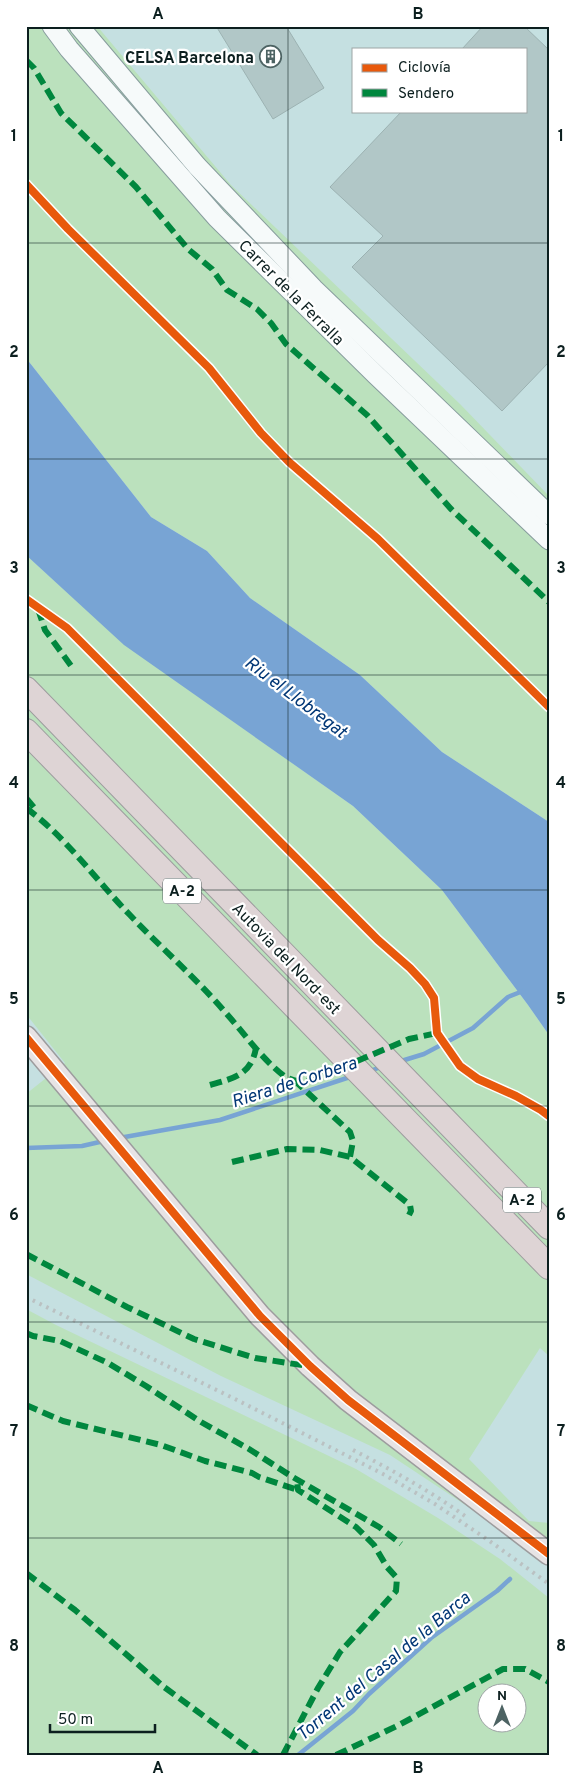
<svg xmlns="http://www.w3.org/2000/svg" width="575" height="1781" font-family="Overpass,sans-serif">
  <rect width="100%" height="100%" fill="#c5e0e1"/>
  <g fill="#bbe1bd" fill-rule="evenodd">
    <path d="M26,26H97L231,185L460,404L549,496V822L442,752L360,675L250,598L207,551L151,517L26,358Z"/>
    <path d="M26,555L125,645L353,806L442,890L528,1005L549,1035V1356L540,1348L469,1459L529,1521L549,1523V1566L476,1512L390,1455L221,1376L26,1274V1094L65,1063L26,1014Z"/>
    <path d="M26,1309L56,1325L356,1469L438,1518L500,1559L549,1598V1755H26ZM488,1694H518V1724H488Z"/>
  </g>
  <path fill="#78a4d4" d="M26,358L151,517L207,551L250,598L360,675L442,752L549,822V1035L528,1005L442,890L353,806L124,645L26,555Z"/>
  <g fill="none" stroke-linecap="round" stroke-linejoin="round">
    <g stroke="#78a4d4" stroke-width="4.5">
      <path d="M398,1062L424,1054L473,1028L508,997L523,991"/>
      <path d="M367,1072L384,1066"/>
      <path d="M119,1138L220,1120L353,1076"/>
      <path d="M26,1148L82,1146L104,1141"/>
      <path d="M298,1755L353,1711L369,1694L431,1638L497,1591L510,1579"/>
    </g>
  </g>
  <g fill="#b1c7c7" stroke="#9cb2b2">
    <path d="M216,26H286L324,88L273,119Z"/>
    <path d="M483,26H524L549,50V362L502,411L352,267L383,236L330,187L402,111H526V49H462Z"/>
  </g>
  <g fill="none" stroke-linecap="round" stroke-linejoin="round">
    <defs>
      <g id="secondary">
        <path d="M52,26L69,49L217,218L376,375L549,540"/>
        <path d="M79,26L197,166L314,289L549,515"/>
      </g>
      <path id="primary" d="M26,1037L260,1316L310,1366L348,1400L549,1554"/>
      <g id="highway">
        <path d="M26,689L549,1227"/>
        <path d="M26,731L549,1267"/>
      </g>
    </defs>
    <use href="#secondary" stroke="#889d9e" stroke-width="21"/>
    <use href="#primary" stroke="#9d9c9e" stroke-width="24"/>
    <use href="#highway" stroke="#9d9c9e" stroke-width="26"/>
    <use href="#secondary" stroke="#f6fafa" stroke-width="19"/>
    <use href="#primary" stroke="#e7e3e4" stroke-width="21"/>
    <use href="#highway" stroke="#ded4d5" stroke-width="24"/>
    <g stroke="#bac1c2" stroke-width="4" stroke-dasharray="2.5 5" stroke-linecap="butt">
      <path d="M26,1297L235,1399L385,1475L435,1504L491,1542L549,1584"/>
      <path d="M353,1450C392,1470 430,1491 465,1516"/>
    </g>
    <g stroke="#00873e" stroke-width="6" stroke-dasharray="12 6" stroke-linecap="butt">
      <path d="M26,60L34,68L61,113L136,187L188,249L212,269L227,290L257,309L271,323L286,344L367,415L451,509L549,602"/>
      <path d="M38,609L45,630L72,667"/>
      <path d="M26,798L37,811"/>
      <path d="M26,808C66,837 95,879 129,914C160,947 195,977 225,1012C244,1033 261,1058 284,1076C292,1081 301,1082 310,1081L409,1039L437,1033"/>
      <path d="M294,1080L350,1132L353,1141L350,1157L410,1205L411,1211L409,1215"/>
      <path d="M210,1085C234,1078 251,1075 256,1048"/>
      <path d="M232,1162L287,1149L320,1150L350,1157"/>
      <path d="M26,1254L127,1307L194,1339L255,1358L308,1366"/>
      <path d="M26,1333L33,1336L60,1341L108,1363L146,1386L201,1422L249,1449L291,1476L379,1527L401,1544"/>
      <path d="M26,1405L63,1421L161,1445L205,1461L252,1473L259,1477L298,1490"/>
      <path d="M26,1573L75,1610L164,1687L257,1755"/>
      <path d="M283,1755L318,1688L340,1652L396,1591L397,1578L387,1567L374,1545L356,1527L298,1490L297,1479"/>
      <path d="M336,1755L399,1725L503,1669H525L549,1682"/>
    </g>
    <defs>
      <g id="cycleway">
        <path d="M26,184L68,229L209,368L261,433L289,462L378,539L549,707"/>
        <path d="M26,599L67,628L378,940L410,968L425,984L434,998L437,1033L460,1066L478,1079L516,1096L541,1110L549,1116"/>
        <path d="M26,1037L260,1316L310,1366L348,1400L549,1554"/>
      </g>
    </defs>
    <use href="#cycleway" stroke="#fff" stroke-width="11"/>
    <use href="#cycleway" stroke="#e8590c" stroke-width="8"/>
  </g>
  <path fill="none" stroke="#0c1f1f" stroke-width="1" stroke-opacity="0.55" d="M288,26V1755M26,243H549M26,459H549M26,675H549M26,890H549M26,1106H549M26,1322H549M26,1538H549"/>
  <defs>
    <symbol id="building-ring" viewBox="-11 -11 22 22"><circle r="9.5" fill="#fff" stroke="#4d6363" stroke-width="1.5"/><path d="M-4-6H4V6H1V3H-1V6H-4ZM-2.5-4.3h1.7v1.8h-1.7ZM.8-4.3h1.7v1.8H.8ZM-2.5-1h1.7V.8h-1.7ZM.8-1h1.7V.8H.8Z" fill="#4d6363"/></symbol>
  </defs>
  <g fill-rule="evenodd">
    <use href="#building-ring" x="258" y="44" width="25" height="25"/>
  </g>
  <g text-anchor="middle" stroke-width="4.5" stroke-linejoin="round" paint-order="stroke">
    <g fill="#fff" stroke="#556262" stroke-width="1">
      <rect x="163" y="878.5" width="38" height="25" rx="4"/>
      <rect x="503" y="1187.5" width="38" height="25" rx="4"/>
    </g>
    <g font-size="15" font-weight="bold" fill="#0c1f1f">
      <text x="182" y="896">A-2</text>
      <text x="522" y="1205">A-2</text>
    </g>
    <g font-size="16" font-weight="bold" fill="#0c1f1f" stroke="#fff" text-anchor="end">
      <text x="254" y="63">CELSA Barcelona</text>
    </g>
    <g font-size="16" fill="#0c1f1f" stroke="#fff">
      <text transform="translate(292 292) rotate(45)" y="6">Carrer de la Ferralla</text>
      <text transform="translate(287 958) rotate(46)" y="6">Autovia del Nord-est</text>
    </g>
    <g font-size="18" font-style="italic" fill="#023776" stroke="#fff">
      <text transform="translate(296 697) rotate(37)" y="6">Riu el Llobregat</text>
      <text transform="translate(294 1082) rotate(-18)" y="6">Riera de Corbera</text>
      <text transform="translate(383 1666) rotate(-40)" y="6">Torrent del Casal de la Barca</text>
    </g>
  </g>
  <rect width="575" height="1781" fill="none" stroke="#ffffff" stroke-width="55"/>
  <rect x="352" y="48" width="175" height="65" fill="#ffffff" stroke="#9ea5a5"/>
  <rect x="362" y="64" width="25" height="8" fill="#e8590c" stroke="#9ea5a5"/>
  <text x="398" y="72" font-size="15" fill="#0c1f1f">Ciclovía</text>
  <rect x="362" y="89" width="25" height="8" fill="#00873e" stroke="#9ea5a5"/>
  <text x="398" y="98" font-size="15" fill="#0c1f1f">Sendero</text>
  <g transform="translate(502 1708)"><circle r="24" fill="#ffffff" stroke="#9ea5a5"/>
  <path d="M0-4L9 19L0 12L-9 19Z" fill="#4d6363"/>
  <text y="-8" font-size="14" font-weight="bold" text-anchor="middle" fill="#0c1f1f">N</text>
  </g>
  <path d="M50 1724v8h105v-8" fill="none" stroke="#0c1f1f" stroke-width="2.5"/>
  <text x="58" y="1724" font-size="15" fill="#0c1f1f" stroke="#ffffff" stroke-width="4" paint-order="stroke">50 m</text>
  <rect x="28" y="28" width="520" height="1726" fill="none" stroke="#0c1f1f" stroke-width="2"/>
  <g font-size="16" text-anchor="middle" font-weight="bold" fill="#0c1f1f">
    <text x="158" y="19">A</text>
    <text x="418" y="19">B</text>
    <text x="14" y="141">1</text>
    <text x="561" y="141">1</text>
    <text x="14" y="357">2</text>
    <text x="561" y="357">2</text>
    <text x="14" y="573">3</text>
    <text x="561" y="573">3</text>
    <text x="14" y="788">4</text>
    <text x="561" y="788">4</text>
    <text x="14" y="1004">5</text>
    <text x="561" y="1004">5</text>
    <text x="14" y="1220">6</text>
    <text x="561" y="1220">6</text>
    <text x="14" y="1436">7</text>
    <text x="561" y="1436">7</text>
    <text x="14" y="1651">8</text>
    <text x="561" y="1651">8</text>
    <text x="158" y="1773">A</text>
    <text x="418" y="1773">B</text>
  </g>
</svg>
